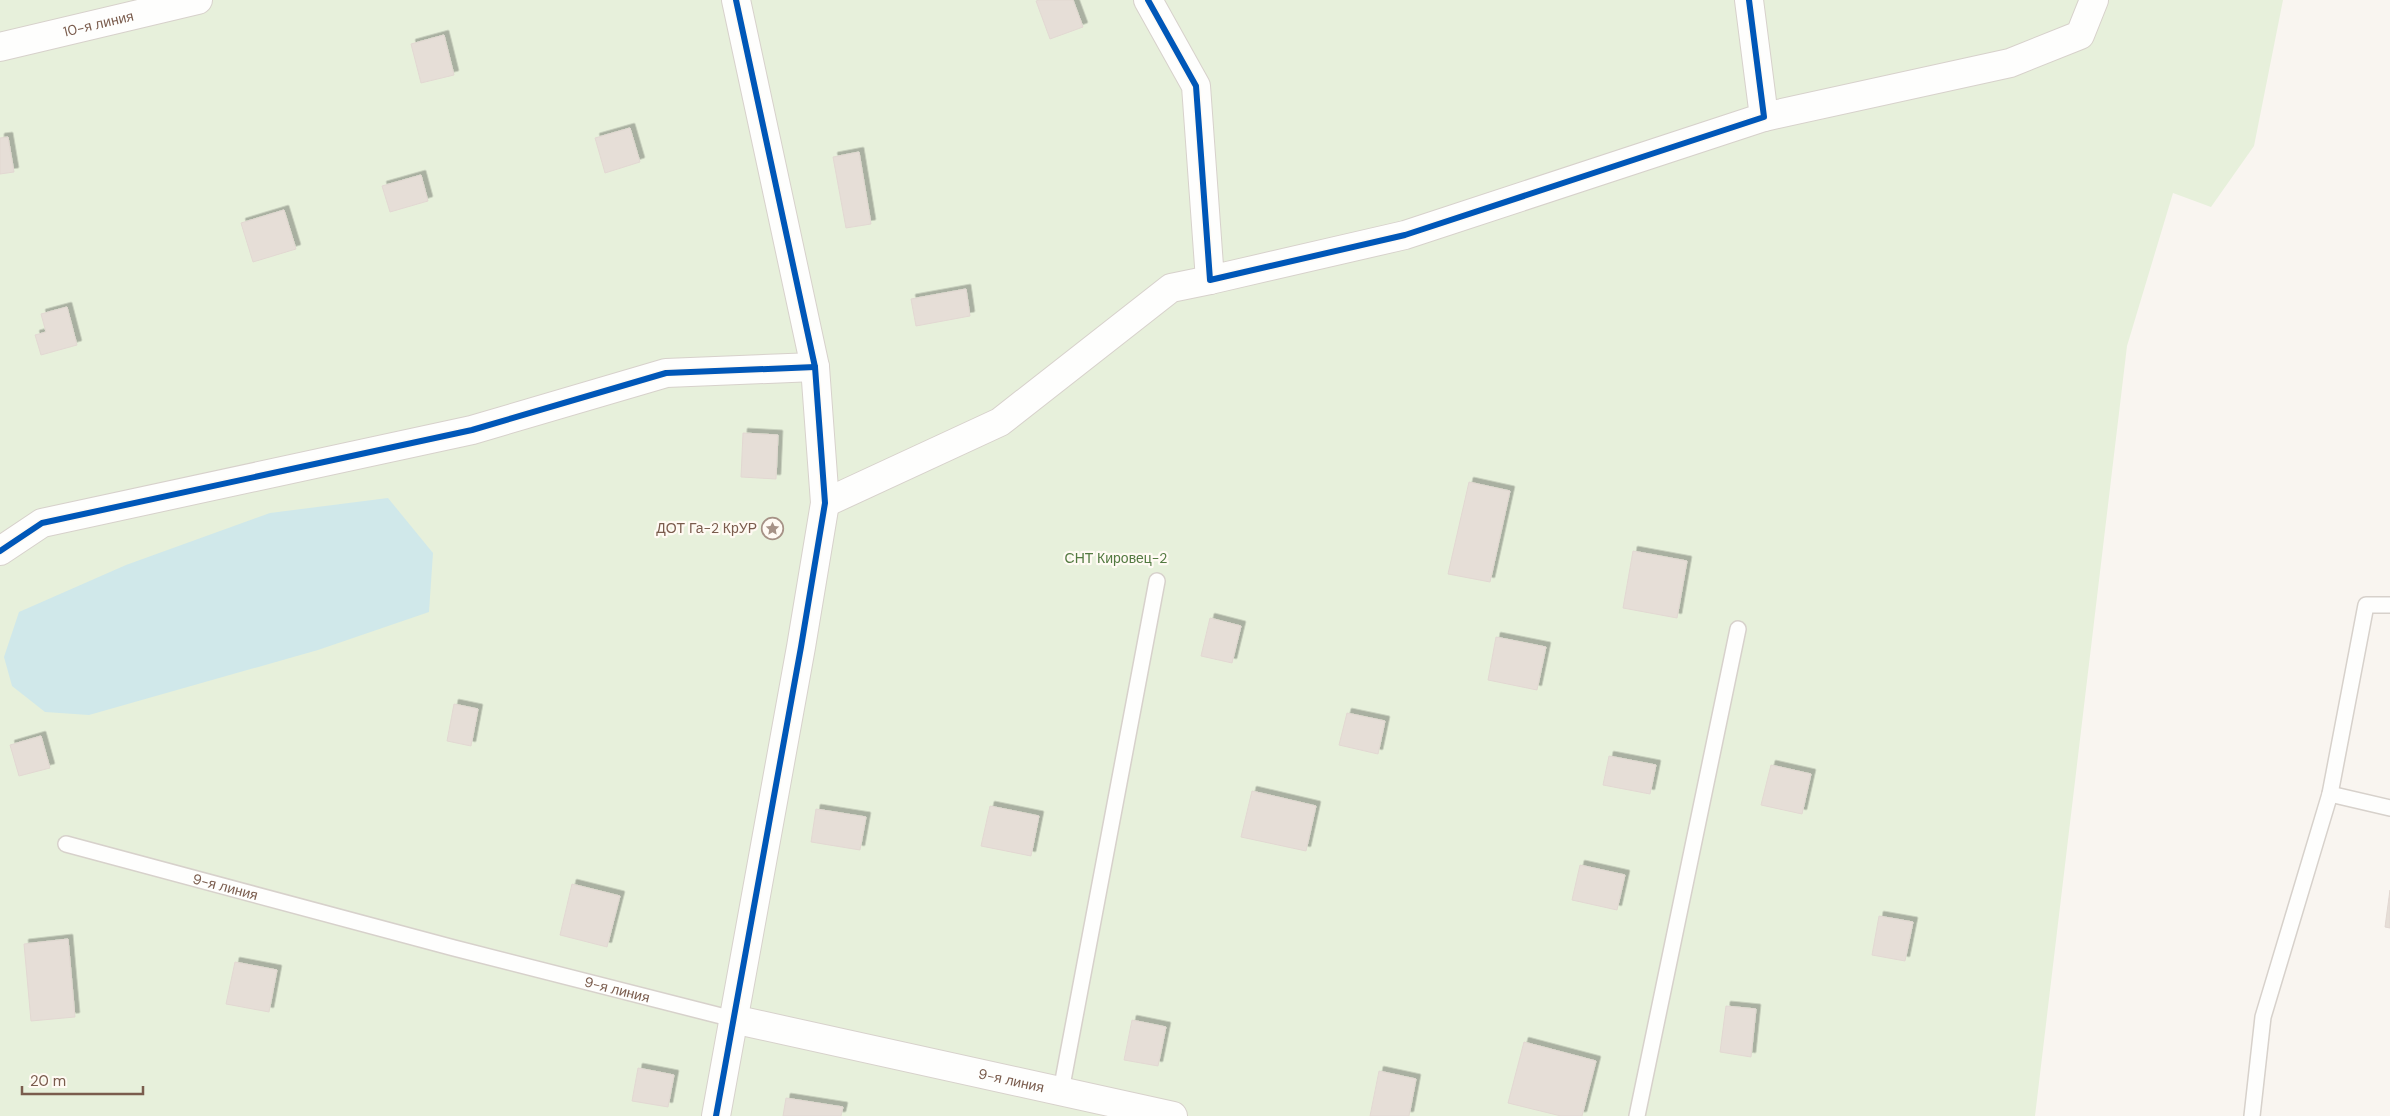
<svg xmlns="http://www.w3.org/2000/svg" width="2390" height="1116" font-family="'DM Sans',sans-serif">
  <defs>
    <filter id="shadow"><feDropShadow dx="4.5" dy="-4.5" stdDeviation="0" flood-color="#0004"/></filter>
  </defs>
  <rect width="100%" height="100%" fill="#f9f5f0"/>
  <path fill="#e7f0db" d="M0,0H2283L2254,146L2211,207L2173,193L2127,346L2035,1116H0Z"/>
  <path fill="#d0e8ea" d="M388,498L433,553L429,612L318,650L89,715L45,712L12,686L4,657L19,612L126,565L270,513Z"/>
  <g fill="#e6ded7" stroke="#e2d8d2" filter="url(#shadow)">
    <path d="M1039,0H1073L1083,27L1050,39L1036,1Z"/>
    <path d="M444,35L454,75L421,83L411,44Z"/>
    <path d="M630,128L640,162L605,173L595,138Z"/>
    <path d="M8,137L14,172L0,174V138Z"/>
    <path d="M859,152L871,224L846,228L833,157Z"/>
    <path d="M421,175L428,201L390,212L382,186Z"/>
    <path d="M284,210L296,249L253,262L241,223Z"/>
    <path d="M966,289L970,316L916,326L911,299Z"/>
    <path d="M67,307L77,345L41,355L35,335L46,332L41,314Z"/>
    <path d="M743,433L778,435L776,479L741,477Z"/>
    <path d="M1469,482L1510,491L1490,582L1448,574Z"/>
    <path d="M1633,551L1687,561L1677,618L1623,608Z"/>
    <path d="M1210,618L1241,626L1232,663L1201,656Z"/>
    <path d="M1496,637L1546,647L1537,690L1488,680Z"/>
    <path d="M454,704L478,709L471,746L447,741Z"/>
    <path d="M1347,713L1385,721L1378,754L1339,745Z"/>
    <path d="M41,736L50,768L19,776L10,745Z"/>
    <path d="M1609,756L1656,765L1650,794L1603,785Z"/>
    <path d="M1771,765L1811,774L1802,814L1761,805Z"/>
    <path d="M1252,791L1316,806L1306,851L1241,837Z"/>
    <path d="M990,806L1039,816L1031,856L981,846Z"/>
    <path d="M816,809L866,817L860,850L811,842Z"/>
    <path d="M1580,865L1625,875L1617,910L1572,900Z"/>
    <path d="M572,884L620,896L607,947L560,935Z"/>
    <path d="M2390,890V928L2385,927Z"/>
    <path d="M1879,916L1913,922L1905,961L1872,955Z"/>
    <path d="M68,939L75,1017L31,1021L24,944Z"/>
    <path d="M235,962L277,970L269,1012L226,1004Z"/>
    <path d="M1726,1006L1756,1009L1751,1057L1720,1052Z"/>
    <path d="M1132,1020L1166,1027L1158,1066L1124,1060Z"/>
    <path d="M1524,1042L1596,1061L1582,1116H1561L1508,1103Z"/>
    <path d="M638,1068L674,1075L668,1107L632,1101Z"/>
    <path d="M1379,1071L1416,1079L1409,1116H1370Z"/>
    <path d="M786,1098L843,1107L841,1116H783Z"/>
  </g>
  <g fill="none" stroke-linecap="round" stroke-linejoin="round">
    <defs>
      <g id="service">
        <path d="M2330,794L2390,808"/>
        <path id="s1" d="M66,844L454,948L733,1019"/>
        <path d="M1061,1091L1157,581"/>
        <path d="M1637,1116L1738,629"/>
        <path d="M2252,1116L2263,1017L2330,794L2366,605H2390"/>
      </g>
      <g id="minor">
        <path d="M1148,0L1196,86L1210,280L1405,235L1764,117L1749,0"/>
        <path id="s2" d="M0,47L198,0"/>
        <path d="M1764,117L2010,63L2080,35L2094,0"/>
        <path d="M825,503L1000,422L1171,288L1210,280"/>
        <path d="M0,551L42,523L472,430L666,373L815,367"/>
        <path id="s3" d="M733,1019L1173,1116"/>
        <path d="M716,1116L801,647L825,503L815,367L736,0"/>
      </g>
    </defs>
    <use href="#service" stroke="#d7d1cb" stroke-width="18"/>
    <use href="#minor" stroke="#d7d1cb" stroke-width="30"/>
    <use href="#service" stroke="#fefefd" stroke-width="15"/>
    <use href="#minor" stroke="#fefefd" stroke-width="28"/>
    <defs>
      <g id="cycleway">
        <path d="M1148,0L1196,86L1210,280L1405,235L1764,117L1749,0"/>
        <path d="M0,551L42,523L472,430L666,373L815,367"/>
        <path d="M716,1116L801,647L825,503L815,367L736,0"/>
      </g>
    </defs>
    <use href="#cycleway" stroke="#fffaf3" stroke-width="9"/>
    <use href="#cycleway" stroke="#0057b8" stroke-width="6"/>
  </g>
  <defs>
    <symbol id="sight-ring" viewBox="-11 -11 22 22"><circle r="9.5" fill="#fffaf3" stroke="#a69286" stroke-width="1.5"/><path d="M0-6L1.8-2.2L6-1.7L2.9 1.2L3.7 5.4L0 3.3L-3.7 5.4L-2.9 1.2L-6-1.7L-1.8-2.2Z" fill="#a69286"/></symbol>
  </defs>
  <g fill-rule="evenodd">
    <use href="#sight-ring" x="760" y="516" width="25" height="25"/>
  </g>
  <g text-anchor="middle" stroke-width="4.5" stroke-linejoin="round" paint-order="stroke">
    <g font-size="14" fill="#7a5c4d" stroke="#fffaf3">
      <text dy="5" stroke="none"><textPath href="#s2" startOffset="101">10-я линия</textPath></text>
      <text dy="5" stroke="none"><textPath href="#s1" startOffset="165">9-я линия</textPath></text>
      <text dy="5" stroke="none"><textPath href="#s1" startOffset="570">9-я линия</textPath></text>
      <text dy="5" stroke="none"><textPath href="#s3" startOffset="285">9-я линия</textPath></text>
    </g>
    <g font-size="14" fill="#7a5c4d" stroke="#fffaf3" text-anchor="end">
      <text x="757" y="533">ДОТ Га-2 КрУР</text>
    </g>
    <g font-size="14" fill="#537a41" stroke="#fffaf3">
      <text x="1116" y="563">СНТ Кировец-2</text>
    </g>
  </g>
  <path d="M22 1086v8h121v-8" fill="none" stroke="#7a5c4d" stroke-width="2.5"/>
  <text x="30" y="1086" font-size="15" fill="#7a5c4d" stroke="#fffaf3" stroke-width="4" paint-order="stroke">20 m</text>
</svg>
